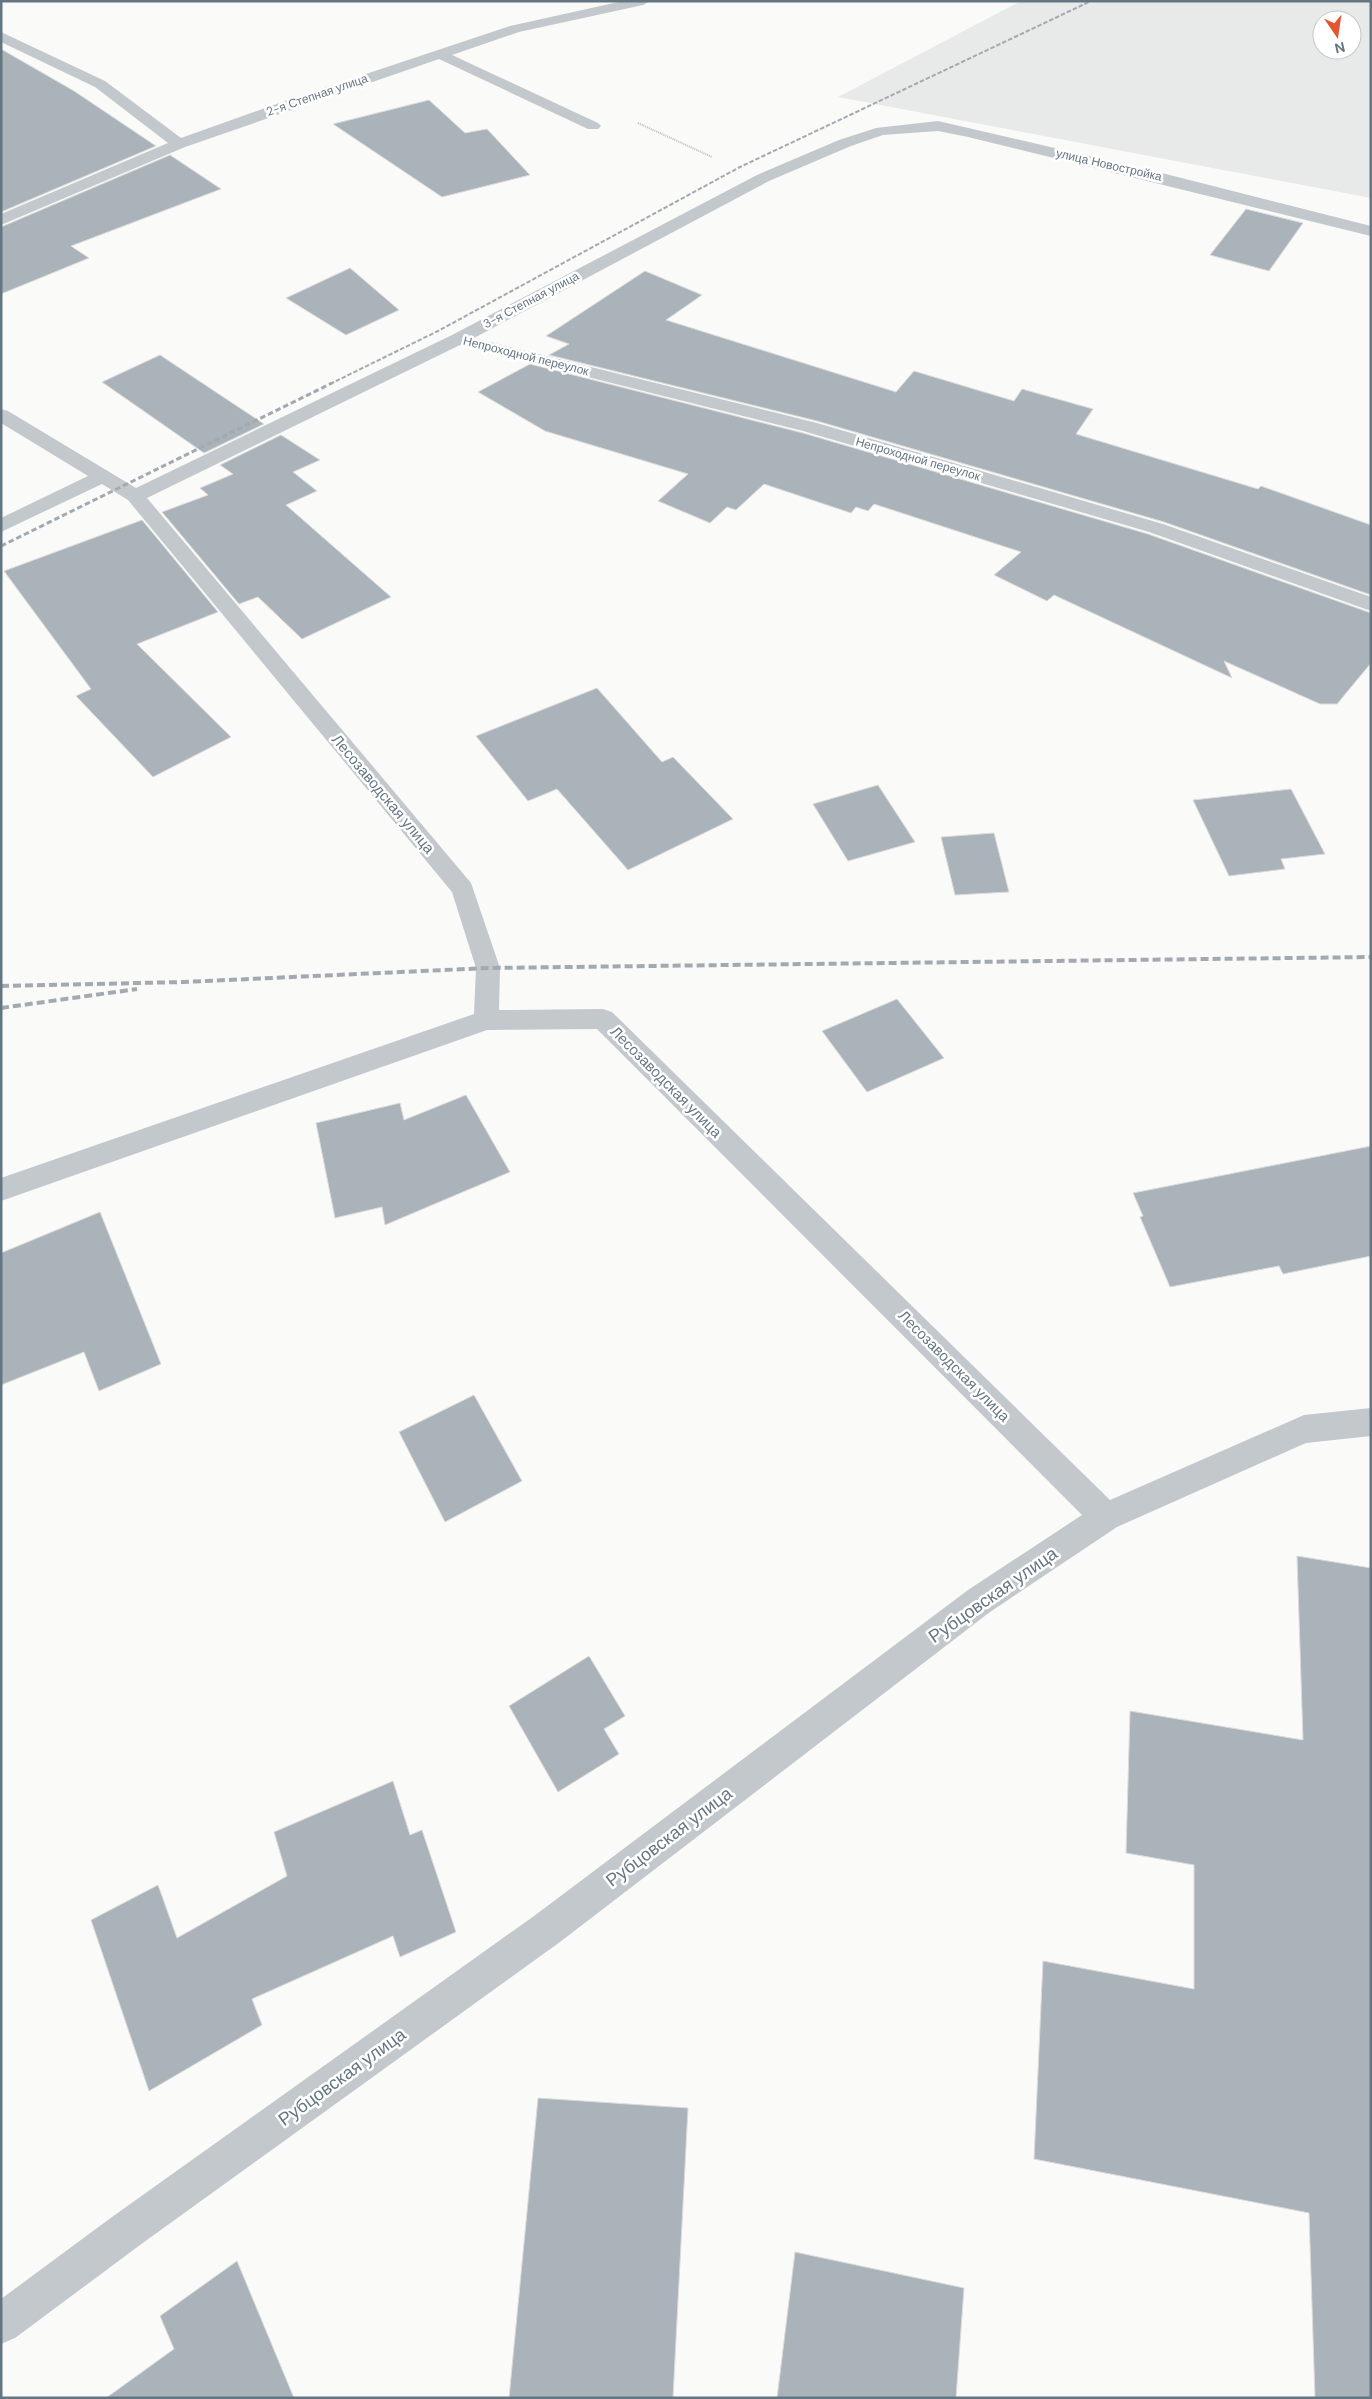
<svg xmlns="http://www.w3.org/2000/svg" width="1372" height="2399" font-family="'DM Sans',sans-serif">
  <rect width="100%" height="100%" fill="#fafaf8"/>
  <path fill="#e8e9e9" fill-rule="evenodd" d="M1021,1H1371V198L838,97ZM1322,20H1352V50H1322Z"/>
  <g fill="#aab3b9" stroke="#dcdcda">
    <path d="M1,49L74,91L156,146L1,212Z"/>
    <path d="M429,100L465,133L487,129L530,175L442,197L333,124Z"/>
    <path d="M170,155L221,189L71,246L89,258L1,294V227Z"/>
    <path d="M1246,209L1303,223L1269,271L1210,255Z"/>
    <path d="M350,268L399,310L346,335L286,298Z"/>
    <path d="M645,271L702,295L666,320L896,392L914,371L1014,401L1022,389L1093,409L1076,434L1258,489L1261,486L1371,525V595L1164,522L817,421L549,355L569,344L546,336Z"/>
    <path d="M160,355L264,424L204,453L102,382Z"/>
    <path d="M530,364L803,433L1148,534L1371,613V663L1337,704H1320L1224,661L1232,678L1054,595L1047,601L994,575L1021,552L874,504L868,511L856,507L851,513L764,484L736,510L727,507L710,523L658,501L688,474L545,431L478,392Z"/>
    <path d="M281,435L320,460L293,472L317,491L286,505L391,597L302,639L258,597L239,604L162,512L208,495L200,488L233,474L220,465Z"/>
    <path d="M142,520L218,612L137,644L231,737L153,777L76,696L91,689L4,571Z"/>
    <path d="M597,688L662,762L673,757L733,819L628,870L557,789L528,801L476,736Z"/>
    <path d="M878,785L915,842L848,861L813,804Z"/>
    <path d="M1291,789L1325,854L1281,859L1285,869L1229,876L1193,800Z"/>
    <path d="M994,833L1009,892L955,895L941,837Z"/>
    <path d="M897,999L944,1058L867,1092L822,1031Z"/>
    <path d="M466,1095L510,1172L385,1225L382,1207L335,1218L316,1123L400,1103L404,1120Z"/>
    <path d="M1371,1146V1256L1283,1274L1279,1266L1170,1287L1140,1217L1143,1216L1133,1193Z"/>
    <path d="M100,1212L161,1364L99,1391L84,1352L1,1385V1253Z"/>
    <path d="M474,1395L522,1481L445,1522L399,1432Z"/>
    <path d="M1297,1556L1371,1568V2398H1315L1309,2213L1034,2159L1043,1961L1194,1989V1865L1126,1853L1130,1711L1303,1740Z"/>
    <path d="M589,1656L625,1716L604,1729L619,1754L558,1792L509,1706Z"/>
    <path d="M393,1781L410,1835L422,1830L456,1932L400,1957L393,1936L252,1999L262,2025L149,2091L91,1920L158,1885L177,1938L287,1876L274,1832Z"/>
    <path d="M538,2098L688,2108L673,2398H509Z"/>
    <path d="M795,2252L964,2288L956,2398H777Z"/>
    <path d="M237,2261L294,2398H106L174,2349L160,2316Z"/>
  </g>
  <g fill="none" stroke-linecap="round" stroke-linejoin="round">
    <path stroke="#bbbfc2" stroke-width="2" stroke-dasharray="1 1" stroke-linecap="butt" d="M638,123L712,157"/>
    <g fill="#c3c8cc" fill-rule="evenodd">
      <path d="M623,1H650L643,5L519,32L452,55L598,123L601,126L598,129H588L439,59L185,147L1,225V214L168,143L95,87L1,42V32L105,81L181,138L288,100L510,26Z"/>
      <path d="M938,121L1150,170L1371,226V236L968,137L938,131L883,135L851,146L769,181L474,338L817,423L1163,524L1371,597V611L1149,532L803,431L460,345L147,498L471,883L500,968L499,1010L603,1009L612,1012L1110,1500L1304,1415L1371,1408V1436L1306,1443L1117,1527L990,1612L560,1942L140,2245L15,2338L1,2344V2299L112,2217L534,1916L968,1590L1082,1515L597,1029L487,1030L1,1201V1178L474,1014L476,968L452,892L128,500L102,484L1,532V518L88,476L1,423V409L8,411L136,488L452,335L757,175L839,140L876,128Z"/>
    </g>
    <path stroke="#a2aab0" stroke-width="2" stroke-dasharray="4.5 2" stroke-linecap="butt" d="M330,384L438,331L740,167L1091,1"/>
    <path stroke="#a2aab0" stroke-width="3" stroke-dasharray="5.5 3" stroke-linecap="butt" d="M1,546L332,383"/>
    <g stroke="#a2aab0" stroke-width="4" stroke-dasharray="8 4" stroke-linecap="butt">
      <path d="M1,986L184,982L488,968L1371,957"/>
      <path d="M1,1008L137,989"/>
    </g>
  </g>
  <g text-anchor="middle" stroke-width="5" stroke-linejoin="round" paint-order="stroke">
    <g font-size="12" fill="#657683" stroke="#fff">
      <text transform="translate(317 95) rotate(-19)" y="4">2-я Степная улица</text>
      <text transform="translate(1109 165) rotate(13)" y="4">улица Новостройка</text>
      <text transform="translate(531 300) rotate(-28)" y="4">3-я Степная улица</text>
      <text transform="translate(526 356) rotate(14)" y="4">Непроходной переулок</text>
      <text transform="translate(918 459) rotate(16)" y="4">Непроходной переулок</text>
    </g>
    <g font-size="15" fill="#657683" stroke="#fff">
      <text transform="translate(383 794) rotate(50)" y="5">Лесозаводская улица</text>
      <text transform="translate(666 1082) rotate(45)" y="5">Лесозаводская улица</text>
      <text transform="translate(954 1366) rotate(45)" y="5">Лесозаводская улица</text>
    </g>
    <g font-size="18" fill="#657683" stroke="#fff">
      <text transform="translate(993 1595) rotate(-35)" y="6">Рубцовская улица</text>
      <text transform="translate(669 1837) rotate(-37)" y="6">Рубцовская улица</text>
      <text transform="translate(342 2077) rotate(-36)" y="6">Рубцовская улица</text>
    </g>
  </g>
  <rect width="1372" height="2399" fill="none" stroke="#657683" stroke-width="5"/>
  <g transform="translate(1337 35) rotate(167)"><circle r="24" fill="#ffffff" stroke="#c1c8cd"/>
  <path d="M0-4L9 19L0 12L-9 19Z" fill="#e4572e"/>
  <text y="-8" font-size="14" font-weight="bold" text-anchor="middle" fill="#657683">N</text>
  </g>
</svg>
